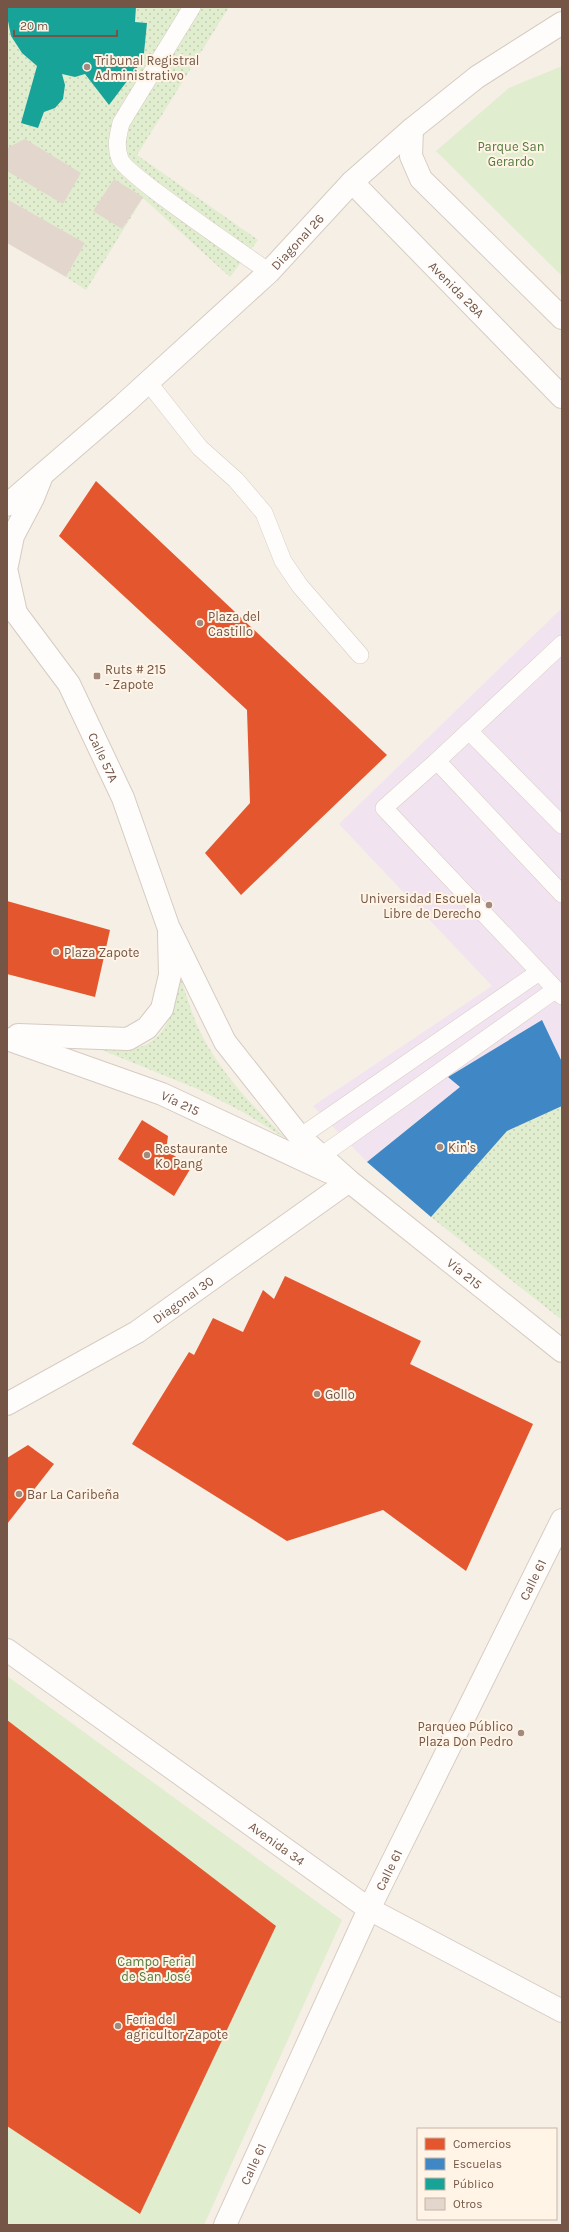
<svg xmlns="http://www.w3.org/2000/svg" width="569" height="2232" font-family="Karla,sans-serif">
  <defs>
    <pattern id="grass-dots" width="8" height="8" patternUnits="userSpaceOnUse"><rect width="8" height="8" fill="#e1edcf"/><path d="M2 2h.1M6 6h.1" fill="none" stroke="#c4cdb3" stroke-width="1.8" stroke-linecap="round"/></pattern>
  </defs>
  <rect width="100%" height="100%" fill="#f6efe5"/>
  <path fill="#f1e4f0" d="M562,608V1106L507,1131L460,1087L367,1162L313,1106L492,986L339,824Z"/>
  <g fill="url(#grass-dots)">
    <path d="M7,7L11,36L22,53L37,66L21,123L38,128L44,112C65,104 66,95 62,74L75,77L85,74L109,105L137,68L144,53L147,23L135,22L136,7H229L137,155L258,240L230,277L143,198L86,290L66,277L85,243L7,199Z"/>
    <path d="M177,965C185,991 192,1019 206,1043C227,1080 257,1111 288,1140L243,1112L200,1090L97,1048C107,1048 118,1049 128,1049C172,1046 177,999 177,965Z"/>
    <path d="M562,1106V1320L431,1217L507,1131Z"/>
  </g>
  <g fill="#e1edcf">
    <path d="M562,66V276L436,151L509,88Z"/>
    <path d="M7,1676L342,1920L204,2225H7Z"/>
  </g>
  <g fill="#e4572e">
    <path d="M96,481L387,755L241,895L205,853L250,803L247,710L59,536Z"/>
    <path d="M7,901L110,930L95,997L7,974Z"/>
    <path d="M142,1120L168,1136L166,1151L192,1166L174,1196L118,1159Z"/>
    <path d="M285,1276L421,1341L410,1364L533,1424L466,1571L383,1510L287,1541L132,1444L189,1352L194,1355L213,1318L243,1332L263,1290L274,1299Z"/>
    <path d="M28,1445L54,1464L7,1524V1458Z"/>
    <path d="M7,1720L276,1926L140,2214L7,2126Z"/>
  </g>
  <path fill="#3f88c5" d="M542,1020L562,1062V1106L507,1131L431,1217L367,1162L460,1087L448,1077Z"/>
  <path fill="#17a398" d="M8,7H136L135,22L147,23L144,53L137,68L109,105L85,74L75,77L62,74L65,85L63,99L55,108L44,112L38,128L21,123L37,66L22,53L11,36L7,16Z"/>
  <g fill="#e3d7cd">
    <path d="M25,139L81,173L63,204L7,171V148Z"/>
    <path d="M114,179L143,197L122,229L93,211Z"/>
    <path d="M7,199L85,243L66,277L7,243Z"/>
  </g>
  <g fill="none" stroke-linecap="round" stroke-linejoin="round">
    <defs>
      <g id="lane">
        <path d="M192,7L121,123C118,136 115,146 120,159C125,174 248,257 269,272"/>
        <path d="M148,382L200,448L236,480L264,513L283,561L300,586L360,655"/>
        <path d="M469,731L562,825"/>
        <path d="M437,761L562,644"/>
        <path d="M562,894L437,761L384,808L562,996"/>
        <path d="M300,1137L539,972"/>
        <path d="M321,1156L555,990"/>
      </g>
      <g id="street">
        <path d="M412,129L411,156L421,179L562,318"/>
        <path id="s1" d="M352,182L562,397"/>
        <path id="s2" d="M7,1404L137,1332L349,1181"/>
        <path id="s3" d="M7,1650L369,1909L562,2011"/>
        <path id="s4" d="M225,2225L369,1909L562,1520"/>
      </g>
      <g id="secondary">
        <path id="s5" d="M7,505L123,405L269,272L352,182L412,129L477,77L562,23"/>
        <path d="M7,565L13,536L33,498L41,478"/>
        <path d="M7,573L16,613"/>
        <path id="s6" d="M7,606L16,613L69,684L123,798L168,926L225,1042L300,1137L349,1181L562,1351"/>
        <path d="M18,1035L128,1039L147,1028L162,1009L170,975L169,933"/>
        <path id="s7" d="M7,1039L162,1094L329,1172"/>
      </g>
    </defs>
    <use href="#lane" stroke="#d7ccc3" stroke-width="18"/>
    <use href="#street" stroke="#d7ccc3" stroke-width="24"/>
    <use href="#secondary" stroke="#d6cbc2" stroke-width="24"/>
    <use href="#lane" stroke="#fefdfb" stroke-width="17"/>
    <use href="#street" stroke="#fefdfb" stroke-width="22"/>
    <use href="#secondary" stroke="#fefdfb" stroke-width="22"/>
  </g>
  <g fill="#a28b7e" stroke="#fff4e5" stroke-width="1.5">
    <circle cx="87" cy="67" r="4"/>
    <circle cx="200" cy="623" r="4"/>
    <rect x="93" y="672" width="8" height="8" rx="2"/>
    <circle cx="489" cy="905" r="4"/>
    <circle cx="56" cy="952" r="4"/>
    <circle cx="440" cy="1147" r="4"/>
    <circle cx="147" cy="1155" r="4"/>
    <circle cx="317" cy="1394" r="4"/>
    <circle cx="19" cy="1494" r="4"/>
    <circle cx="521" cy="1733" r="4"/>
    <circle cx="118" cy="2026" r="4"/>
  </g>
  <g text-anchor="middle" stroke-width="4" stroke-linejoin="round" paint-order="stroke">
    <g font-size="13" fill="#745546" stroke="#fff4e5" text-anchor="start">
      <text x="95" y="65">Tribunal Registral<tspan x="95" dy="15">Administrativo</tspan></text>
      <text x="208" y="621">Plaza del<tspan x="208" dy="15">Castillo</tspan></text>
      <text x="105" y="674">Ruts # 215<tspan x="105" dy="15">- Zapote</tspan></text>
      <text x="481" y="903" text-anchor="end">Universidad Escuela<tspan x="481" dy="15">Libre de Derecho</tspan></text>
      <text x="64" y="957">Plaza Zapote</text>
      <text x="448" y="1152">Kin's</text>
      <text x="155" y="1153">Restaurante<tspan x="155" dy="15">Ko Pang</tspan></text>
      <text x="325" y="1399">Gollo</text>
      <text x="27" y="1499">Bar La Caribeña</text>
      <text x="513" y="1731" text-anchor="end">Parqueo Público<tspan x="513" dy="15">Plaza Don Pedro</tspan></text>
      <text x="126" y="2024">Feria del<tspan x="126" dy="15">agricultor Zapote</tspan></text>
    </g>
    <g font-size="13" fill="#517a3d" stroke="#fff4e5">
      <text x="511" y="151">Parque San<tspan x="511" dy="15">Gerardo</tspan></text>
      <text x="156" y="1966">Campo Ferial<tspan x="156" dy="15">de San José</tspan></text>
    </g>
    <g font-size="13" fill="#745546" stroke="#fff4e5">
      <text dy="5" stroke="none"><textPath href="#s5" startOffset="392">Diagonal 26</textPath></text>
      <text dy="5" stroke="none"><textPath href="#s1" startOffset="150">Avenida 28A</textPath></text>
      <text dy="5" stroke="none"><textPath href="#s6" startOffset="181">Calle 57A</textPath></text>
      <text dy="5" stroke="none"><textPath href="#s7" startOffset="185">Vía 215</textPath></text>
      <text dy="5" stroke="none"><textPath href="#s6" startOffset="826">Vía 215</textPath></text>
      <text dy="5" stroke="none"><textPath href="#s2" startOffset="205">Diagonal 30</textPath></text>
      <text dy="5" stroke="none"><textPath href="#s4" startOffset="715">Calle 61</textPath></text>
      <text dy="5" stroke="none"><textPath href="#s3" startOffset="332">Avenida 34</textPath></text>
      <text dy="5" stroke="none"><textPath href="#s4" startOffset="391">Calle 61</textPath></text>
      <text dy="5" stroke="none"><textPath href="#s4" startOffset="67">Calle 61</textPath></text>
    </g>
  </g>
  <rect width="569" height="2232" fill="none" stroke="#745546" stroke-width="16"/>
  <rect x="417" y="2128" width="140" height="92" fill="#fff4e5" stroke="#c7b4a5"/>
  <rect x="425" y="2138" width="20" height="12" fill="#e4572e" stroke="#c7b4a5"/>
  <text x="453" y="2148" font-size="12" fill="#745546">Comercios</text>
  <rect x="425" y="2158" width="20" height="12" fill="#3f88c5" stroke="#c7b4a5"/>
  <text x="453" y="2168" font-size="12" fill="#745546">Escuelas</text>
  <rect x="425" y="2178" width="20" height="12" fill="#17a398" stroke="#c7b4a5"/>
  <text x="453" y="2188" font-size="12" fill="#745546">Público</text>
  <rect x="425" y="2198" width="20" height="12" fill="#e3d7cd" stroke="#c7b4a5"/>
  <text x="453" y="2208" font-size="12" fill="#745546">Otros</text>
  <path d="M14 30v6h103v-6" fill="none" stroke="#745546" stroke-width="2"/>
  <text x="20" y="30" font-size="12" fill="#745546" stroke="#fff4e5" stroke-width="3" paint-order="stroke">20 m</text>
</svg>
